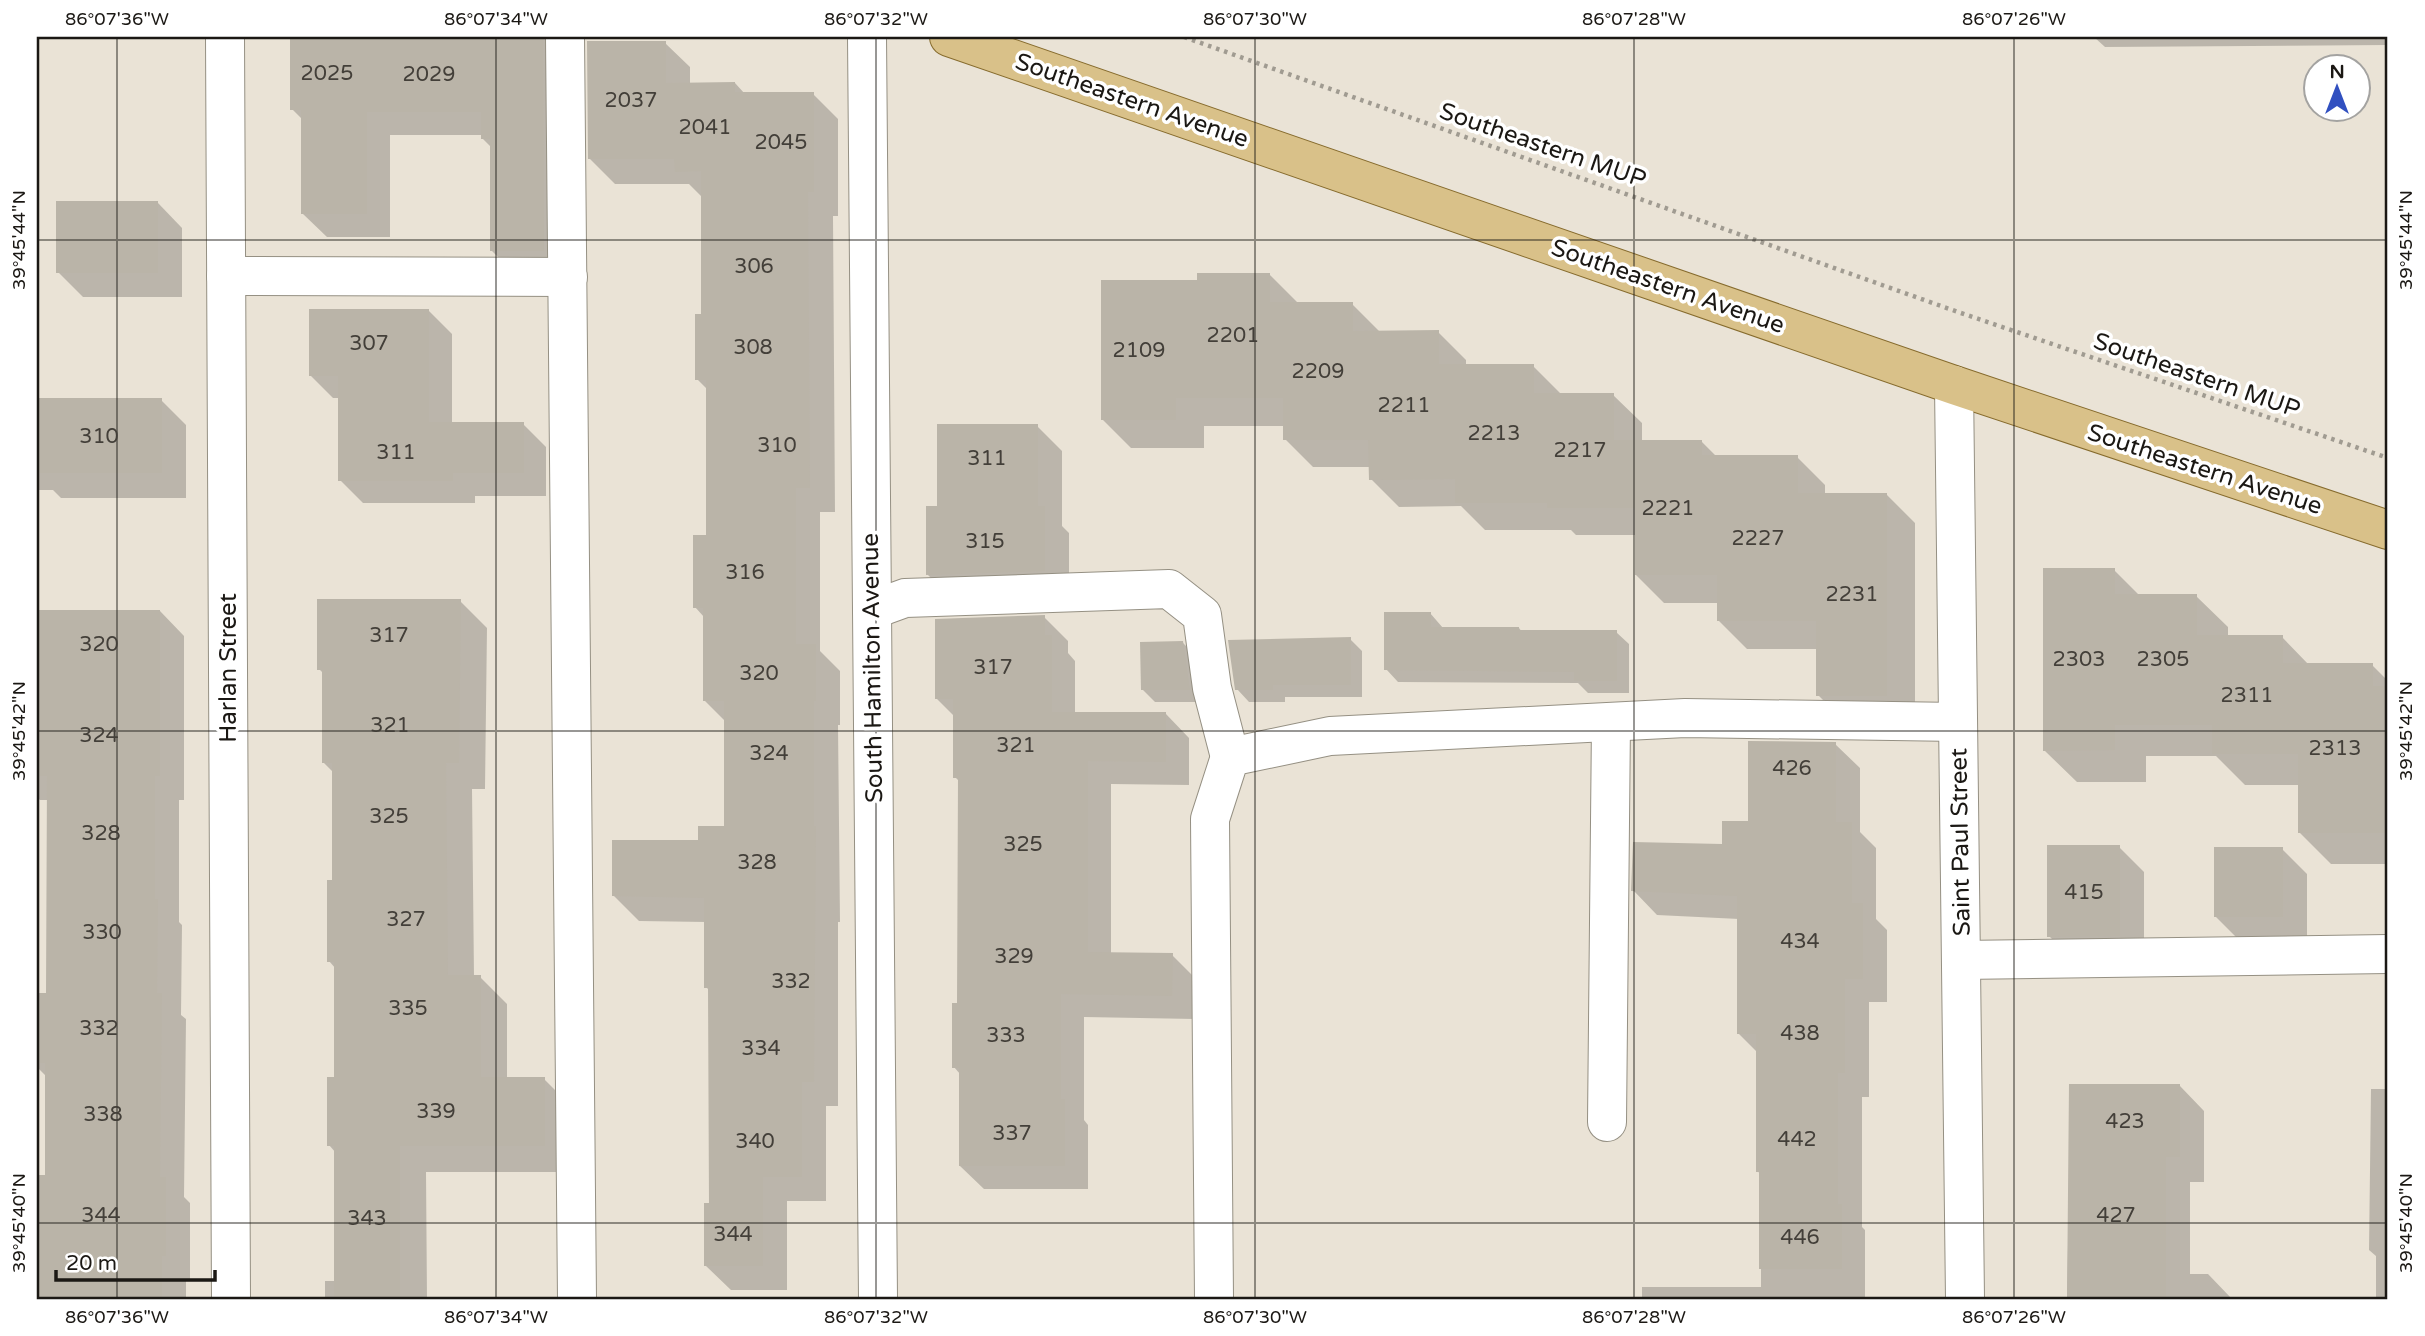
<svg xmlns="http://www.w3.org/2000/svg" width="2425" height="1336" font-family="'Varela Round',sans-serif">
  <rect width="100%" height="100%" fill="#eae3d6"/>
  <g fill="#0003">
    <path d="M292,37H560L567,275H516L492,251V148L482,138V135H390V237H327L303,214V120L292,109Z"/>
    <path d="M2094,37H2388V45L2105,47Z"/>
    <path d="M665,43L690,67V84L735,83L745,94H813L838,119V216H833L835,512H820V651L840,671V725H838L840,922H838V1106H826V1201H787V1290H731L706,1266L711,1204L710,991L706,987V922L639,921L614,896L726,827V722L704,700V617L695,607L708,537V390L697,379L702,316L701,196L689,184H615L590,159Z"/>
    <path d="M158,203L182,228V297H83L58,272Z"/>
    <path d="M1269,274L1297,302L1352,304L1381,333L1438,332L1466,360V366H1533L1561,394L1613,395L1642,423V442H1702L1717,457H1797L1825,485V495H1887L1915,523V723H1846L1818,695V649H1747L1719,621V603H1664L1636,575V535H1576L1571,530H1485L1461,506L1399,507L1371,479V467H1313L1285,439V426H1204V448H1131L1103,420L1199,281Z"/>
    <path d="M429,311L452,334V424H523L546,447V496H475V503H363L340,480V398H333L310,375Z"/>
    <path d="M37,400H161L186,425V498H61L53,490H37Z"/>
    <path d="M1037,426L1062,451V526L1069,533V596L952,599L928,575L939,508Z"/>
    <path d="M2114,570L2140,596H2196L2228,627V637H2282L2309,665H2372L2388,681V868L2385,864H2331L2299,832V785H2245L2216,756H2146V782H2077L2045,751Z"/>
    <path d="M460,601L487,628L485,789H472L474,977H480L507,1004V1079H544L571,1106V1172H426L427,1299H325V1281H336V1153L329,1145L336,1079V969L329,961L334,881V773L323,762V673L319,669Z"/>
    <path d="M37,611H160L184,636V800H179V922L182,925L181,1015L186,1019L184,1197L190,1203V1280L186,1279V1299H37V1177H47V1077L37,1067V995H48L49,800H40L37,797Z"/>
    <path d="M1430,613L1443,628H1519L1522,632H1616L1629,644V693H1588L1578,683L1398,682L1386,669Z"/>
    <path d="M1044,617L1068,641V653L1075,661V714H1166L1189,738V785L1111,784V954L1172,955L1196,979L1195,1019L1084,1017V1120L1088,1125V1189H984L960,1166V1074L954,1067L959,1004L960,782L955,777V717L936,698Z"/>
    <path d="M1350,639L1362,651V697H1285V702H1249L1237,689Z"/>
    <path d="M1183,643L1195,655L1202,702H1155L1143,690Z"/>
    <path d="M1835,744L1860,768V832L1876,848V919L1887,930V1002H1869V1097H1862V1227L1865,1230V1299H1642V1287H1761V1174L1757,1171V1052L1739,1034V919L1657,915L1633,890L1724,846Z"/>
    <path d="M2119,847L2144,872V960L2074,961L2049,936Z"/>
    <path d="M2282,849L2307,874V941H2240L2215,916Z"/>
    <path d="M2071,1086H2180L2204,1111V1182H2190V1274H2208L2232,1299H2067Z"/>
    <path d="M2371,1089H2388V1299H2376V1256L2369,1250Z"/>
  </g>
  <g fill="#bab4a8">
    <path d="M290,37H543L544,251H490V139H481V112H367V214H301V110H290Z"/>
    <path d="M587,41H666V83L735,82V92H814V192H808L810,488H796V644H816V701H814V826H816L814,1082H802V1177H763V1266H704V1203H709L708,988H704V898L612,896V840H698V826H724V701H703V608H693V535H706V380H695V314H701V171L675,172L674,159H588Z"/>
    <rect x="56" y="201" width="102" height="72"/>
    <path d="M1197,273H1270V302H1353V331L1439,330V364H1534V393H1614V440H1702V455H1798V493H1887V696H1816V621H1717V575H1635V508H1547V503H1455V479L1369,480L1368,440H1283V398H1176V420H1101V280H1197Z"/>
    <path d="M309,309H429V422H524V473H453V481H338V376H309Z"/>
    <rect x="37" y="398" width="125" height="75"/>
    <path d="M937,424H1038V506H1045V571L926,575V506H937Z"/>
    <path d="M2043,568H2115V594H2197V635H2283V663H2373V686H2388V833H2298V754H2212V725H2115V750L2043,751Z"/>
    <path d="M317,599H461L459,763H446L448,975H481V1077H545V1146H400V1299H334V1146H327V1077H334V962H327V880H332V763H322V670H317Z"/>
    <path d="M37,610H160V776H155V899H158L157,993H162L160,1177H166V1256H162V1299H39V1254H37V1175H45V1063H37V993H46L47,776H37Z"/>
    <path d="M1384,612H1431V627H1519V630H1617V681H1574V672L1384,670Z"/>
    <path d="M1045,615V635H1052V712H1166V762L1088,761V952L1173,953L1172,996L1061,994V1099H1065V1166H959V1068H952V1003H957L958,778H953V699H935V619Z"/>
    <path d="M1351,637V685H1273V690H1235L1228,640Z"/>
    <path d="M1183,641L1190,690H1141L1140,642Z"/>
    <path d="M1748,741L1836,742V822H1852V903H1863V979H1845V1073H1838V1204H1842V1269H1759V1172H1756V1034H1737V896L1631,891L1633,842L1722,844V821H1748Z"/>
    <path d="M2047,845H2120V936L2047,937Z"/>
    <rect x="2214" y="847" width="69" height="70"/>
    <path d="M2069,1084H2180V1157H2166V1299H2067Z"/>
  </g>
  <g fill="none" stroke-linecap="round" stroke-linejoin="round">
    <defs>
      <g id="minor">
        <path d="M225,37L231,1299"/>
        <path d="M565,37L577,1299"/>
        <path d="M867,37L878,1299"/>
        <path d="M226,276L568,277"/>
        <path d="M1954,385L1965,1299"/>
        <path d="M872,610L905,598L1169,589L1202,615L1212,688L1230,757"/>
        <path d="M1961,960L2388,954"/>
        <path d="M1607,1122L1611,722"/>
        <path d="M1214,1299L1210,819L1230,757L1330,736L1685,718L1958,722"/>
      </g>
      <path id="major" d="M949,37L1954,385L2388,530"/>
    </defs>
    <use href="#minor" stroke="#959083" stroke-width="40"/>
    <use href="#major" stroke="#866b2d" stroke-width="40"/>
    <path stroke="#a09b91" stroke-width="4.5" stroke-dasharray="3.5 5" stroke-linecap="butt" d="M1184,37L1958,312L2388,458"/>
    <use href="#minor" stroke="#fff" stroke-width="38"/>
    <use href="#major" stroke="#d9c189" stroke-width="38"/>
  </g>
  <path fill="none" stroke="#1b1814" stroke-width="2" stroke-opacity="0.45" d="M117,37V1299M496,37V1299M876,37V1299M1255,37V1299M1634,37V1299M2014,37V1299M37,240H2388M37,731H2388M37,1223H2388"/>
  <g text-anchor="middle" stroke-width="7" stroke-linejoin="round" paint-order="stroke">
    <g font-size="21" fill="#433f39">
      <text x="327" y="80">2025</text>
      <text x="429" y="81">2029</text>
      <text x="631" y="107">2037</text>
      <text x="705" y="134">2041</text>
      <text x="781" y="149">2045</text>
      <text x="754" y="273">306</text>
      <text x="1233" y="342">2201</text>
      <text x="369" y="350">307</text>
      <text x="753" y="354">308</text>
      <text x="1139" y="357">2109</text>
      <text x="1318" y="378">2209</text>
      <text x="1404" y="412">2211</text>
      <text x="1494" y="440">2213</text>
      <text x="99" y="443">310</text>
      <text x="777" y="452">310</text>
      <text x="1580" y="457">2217</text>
      <text x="396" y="459">311</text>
      <text x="987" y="465">311</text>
      <text x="1668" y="515">2221</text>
      <text x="1758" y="545">2227</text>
      <text x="985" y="548">315</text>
      <text x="745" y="579">316</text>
      <text x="1852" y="601">2231</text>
      <text x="389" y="642">317</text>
      <text x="99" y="651">320</text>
      <text x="2079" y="666">2303</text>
      <text x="2163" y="666">2305</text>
      <text x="993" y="674">317</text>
      <text x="759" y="680">320</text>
      <text x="2247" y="702">2311</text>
      <text x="390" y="732">321</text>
      <text x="99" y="742">324</text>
      <text x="1016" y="752">321</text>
      <text x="2335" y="755">2313</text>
      <text x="769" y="760">324</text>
      <text x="1792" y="775">426</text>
      <text x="389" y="823">325</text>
      <text x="101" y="840">328</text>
      <text x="1023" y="851">325</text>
      <text x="757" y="869">328</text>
      <text x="2084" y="899">415</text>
      <text x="406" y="926">327</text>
      <text x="102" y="939">330</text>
      <text x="1800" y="948">434</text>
      <text x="1014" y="963">329</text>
      <text x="791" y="988">332</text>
      <text x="408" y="1015">335</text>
      <text x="99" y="1035">332</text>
      <text x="1800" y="1040">438</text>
      <text x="1006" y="1042">333</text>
      <text x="761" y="1055">334</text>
      <text x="436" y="1118">339</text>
      <text x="103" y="1121">338</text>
      <text x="2125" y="1128">423</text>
      <text x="1012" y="1140">337</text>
      <text x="1797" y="1146">442</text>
      <text x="755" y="1148">340</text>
      <text x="101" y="1222">344</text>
      <text x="2116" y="1222">427</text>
      <text x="367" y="1225">343</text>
      <text x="733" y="1241">344</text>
      <text x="1800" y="1244">446</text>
    </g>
    <g font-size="24" fill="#1b1814" stroke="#fff">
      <text transform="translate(1132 100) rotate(19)" y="8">Southeastern Avenue</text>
      <text transform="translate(1543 145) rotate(19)" y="8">Southeastern MUP</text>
      <text transform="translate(1668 286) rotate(19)" y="8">Southeastern Avenue</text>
      <text transform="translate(2197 375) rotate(19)" y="8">Southeastern MUP</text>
      <text transform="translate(2205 469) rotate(18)" y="8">Southeastern Avenue</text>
      <text transform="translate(228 668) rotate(-90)" y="8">Harlan Street</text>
      <text transform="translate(872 668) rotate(-91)" y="8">South Hamilton Avenue</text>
      <text transform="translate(1960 842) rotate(-91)" y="8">Saint Paul Street</text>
    </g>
  </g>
  <rect width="2425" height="1336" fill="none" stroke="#ffffff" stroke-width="77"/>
  <g transform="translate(2337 88)"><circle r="33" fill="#ffffff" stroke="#a4a3a1" stroke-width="2"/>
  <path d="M0-5L12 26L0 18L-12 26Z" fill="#3150c0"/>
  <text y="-10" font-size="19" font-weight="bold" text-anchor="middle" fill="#1b1814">N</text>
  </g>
  <path d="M56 1270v10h159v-10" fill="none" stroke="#1b1814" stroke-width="3.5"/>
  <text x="66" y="1270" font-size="21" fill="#1b1814" stroke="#ffffff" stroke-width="5" paint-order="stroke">20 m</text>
  <rect x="38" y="38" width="2348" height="1260" fill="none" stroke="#1b1814" stroke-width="2.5"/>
  <g font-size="18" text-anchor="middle" fill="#1b1814">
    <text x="117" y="25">86°07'36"W</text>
    <text x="496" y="25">86°07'34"W</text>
    <text x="876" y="25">86°07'32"W</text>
    <text x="1255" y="25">86°07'30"W</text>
    <text x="1634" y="25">86°07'28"W</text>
    <text x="2014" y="25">86°07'26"W</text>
    <text transform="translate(19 240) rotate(-90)" y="6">39°45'44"N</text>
    <text transform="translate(2406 240) rotate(-90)" y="6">39°45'44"N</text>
    <text transform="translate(19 731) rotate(-90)" y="6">39°45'42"N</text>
    <text transform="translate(2406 731) rotate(-90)" y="6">39°45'42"N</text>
    <text transform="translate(19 1223) rotate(-90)" y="6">39°45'40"N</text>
    <text transform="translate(2406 1223) rotate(-90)" y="6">39°45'40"N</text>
    <text x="117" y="1323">86°07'36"W</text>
    <text x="496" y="1323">86°07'34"W</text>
    <text x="876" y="1323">86°07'32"W</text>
    <text x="1255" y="1323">86°07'30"W</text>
    <text x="1634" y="1323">86°07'28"W</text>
    <text x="2014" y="1323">86°07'26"W</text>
  </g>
</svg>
